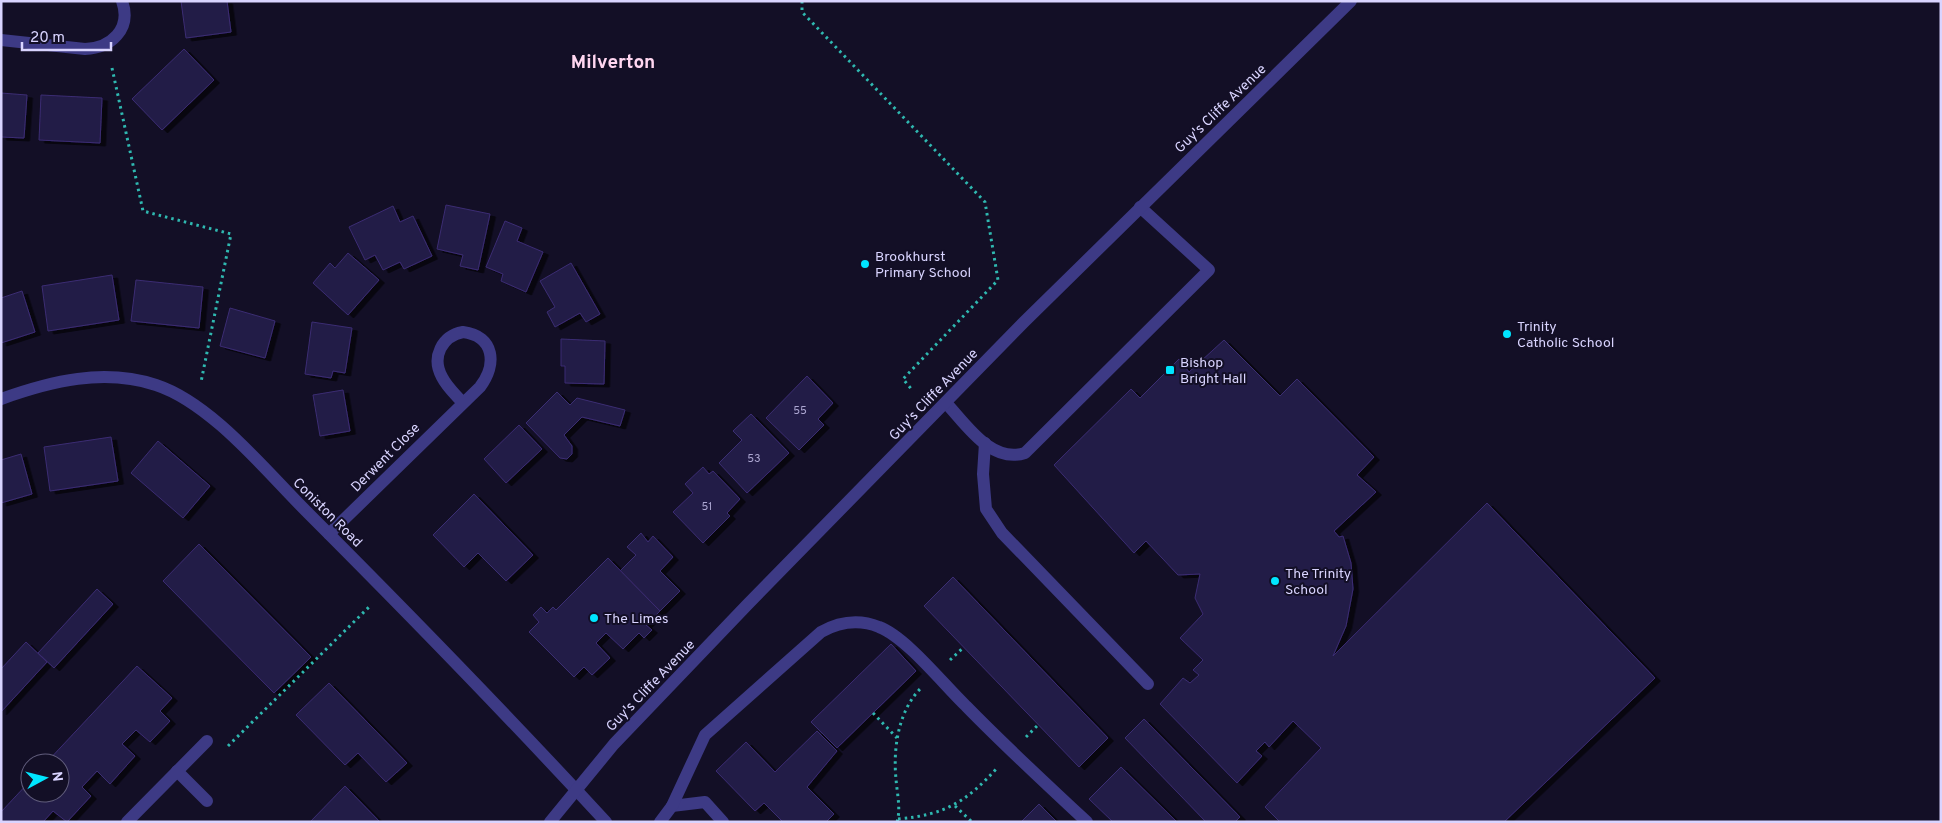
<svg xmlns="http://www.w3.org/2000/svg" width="1942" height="823" font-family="Overpass,sans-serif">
  <defs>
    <filter id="shadow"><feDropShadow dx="5.5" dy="3" stdDeviation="0" flood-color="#0009"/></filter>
  </defs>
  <rect width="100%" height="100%" fill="#130f26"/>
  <g fill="#241b47" stroke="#3b2d73" filter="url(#shadow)">
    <path d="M181,1H227L231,32L186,38Z"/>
    <path d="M184,49L214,80L162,130L132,99Z"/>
    <path d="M1,93L27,95L24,138L1,137Z"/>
    <path d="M41,95L102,98L100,143L39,140Z"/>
    <path d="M446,205L490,214L478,270L460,266L463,255L437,249Z"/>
    <path d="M393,206L400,222L413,216L432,256L404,269L400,262L383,270L375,255L365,260L349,227Z"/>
    <path d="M505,221L522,228L517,241L543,252L526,292L501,281L503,274L486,267Z"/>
    <path d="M348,253L379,280L348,315L313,283L330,263L335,268Z"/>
    <path d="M571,263L600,314L586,322L580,313L555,327L547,312L555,307L540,281Z"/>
    <path d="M112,275L119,320L48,331L42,286Z"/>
    <path d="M136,280L203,287L199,328L131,321Z"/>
    <path d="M22,291L35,332L1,343V298Z"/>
    <path d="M230,308L275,321L265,358L220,346Z"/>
    <path d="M312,322L352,328L345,373L333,371L331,378L305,374Z"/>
    <path d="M561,339L605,341L604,384L565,383V366H561Z"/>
    <path d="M1224,340L1280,396L1297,379L1374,457L1357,475L1376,492L1334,531L1339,537L1343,536L1351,563L1353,589L1346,626L1333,656L1487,503L1655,678L1504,822H1280L1265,807L1321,748L1293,721L1269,747L1265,742L1256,751L1262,756L1237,783L1160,704L1183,678L1190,683L1199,675L1193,670L1203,660L1180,638L1203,614L1195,598L1200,574L1178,575L1146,541L1134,553L1054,465L1131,389L1140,398L1179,359L1189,372Z"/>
    <path d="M807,376L833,403L818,419L824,425L799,450L766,418Z"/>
    <path d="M343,390L350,431L320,436L313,395Z"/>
    <path d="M557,392L570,405L577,398L625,410L620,426L582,417L564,435L572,446V454L567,459L560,458L526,423Z"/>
    <path d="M751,414L789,453L747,493L719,463L742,440L733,431Z"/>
    <path d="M519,425L542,449L506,483L484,459Z"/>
    <path d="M111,437L118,481L50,491L44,447Z"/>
    <path d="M158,441L210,486L183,518L131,473Z"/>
    <path d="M21,454L32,494L1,503V460Z"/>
    <path d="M703,467L709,474L713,471L740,499L727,513L730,516L703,543L673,512L693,493L685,484Z"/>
    <path d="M474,494L533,555L506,581L478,553L464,567L433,535Z"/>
    <path d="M641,533L648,542L653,536L673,557L660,571L680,591L660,611L620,571L636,555L627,547Z"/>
    <path d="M199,544L311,657L274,693L163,581Z"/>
    <path d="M608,558L660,611L646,625L652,630L644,638L639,633L623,649L606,633L596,643L610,658L592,675L584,667L574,677L529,632L539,622L533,615L541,607L547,613L553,607L556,610Z"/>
    <path d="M953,577L1108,738L1079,767L924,606Z"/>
    <path d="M97,589L113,604L54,668L38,653Z"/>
    <path d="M26,642L47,662L1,712V669Z"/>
    <path d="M891,644L916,671L837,748L811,722Z"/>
    <path d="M137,666L172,698L160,711L170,721L150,742L136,730L122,744L135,756L110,784L97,771L82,787L91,796L67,822L53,811L43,822H1V812L30,781V793H60V763H46Z"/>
    <path d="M329,683L407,763L386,782L358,753L345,765L296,715Z"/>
    <path d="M1144,719L1240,817L1235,822H1206L1125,738Z"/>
    <path d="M817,731L837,751L807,787L834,814L826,822H783L764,803L755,811L716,771L746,742L775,772Z"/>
    <path d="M1121,767L1177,822H1113L1089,799Z"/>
    <path d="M345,786L380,822H310Z"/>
    <path d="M1039,804L1057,822H1021Z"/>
  </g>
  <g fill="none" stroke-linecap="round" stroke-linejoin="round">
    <g stroke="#2fb8b0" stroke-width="3" stroke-dasharray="2.5 4" stroke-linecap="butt">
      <path d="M802,1V12L985,202L998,280L903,379L913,391"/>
      <path d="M112,68L143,211L231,234L201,382"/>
      <path d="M950,660L964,647"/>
      <path d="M873,713L897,738"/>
      <path d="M1026,737L1038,725"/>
      <path d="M228,746L370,606"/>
      <path d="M955,806L972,822"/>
      <path d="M898,819C946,815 967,801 998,767"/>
      <path d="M897,822C901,809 897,793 896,779C893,749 898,712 920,689"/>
    </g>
    <g stroke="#3d3a85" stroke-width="12">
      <path d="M1,40L85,49C111,48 132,29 122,1"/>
      <path d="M1,399C51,381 104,368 156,385C211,403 265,470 306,511C408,613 508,716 606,822"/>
      <path d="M946,403C966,424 991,464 1025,453L1209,270L1140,207"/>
      <path d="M985,443L983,474L986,509L1002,533L1148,684"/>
      <path d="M329,534L480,387C497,365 495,336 463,332C442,336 431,357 442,377C447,387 455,394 462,402"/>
      <path d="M177,771L207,801"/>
      <path d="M672,806L705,802L723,822"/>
      <path d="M127,822L207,741"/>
      <path d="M550,822L614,744L747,605L1024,322L1351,1"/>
      <path d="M660,822L672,806L705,735L821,632C839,622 859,619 879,627C906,637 944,685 966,706C1005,746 1046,784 1087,822"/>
    </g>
  </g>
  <g fill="#00e5ff" stroke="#130f26" stroke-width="2">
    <circle cx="865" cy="264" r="5"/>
    <circle cx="1507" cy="334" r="5"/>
    <rect x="1165" y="365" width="10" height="10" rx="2.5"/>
    <circle cx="1275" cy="581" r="5"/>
    <circle cx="594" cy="618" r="5"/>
  </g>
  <g text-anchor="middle" stroke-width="4" stroke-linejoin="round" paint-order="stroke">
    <g font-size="11" fill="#aca6d1">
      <text x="800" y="414">55</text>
      <text x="754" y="462">53</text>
      <text x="707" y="510">51</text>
    </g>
    <g font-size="14" fill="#d9d4ff" stroke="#130f26">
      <text transform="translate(1220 108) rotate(-44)" y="5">Guy's Cliffe Avenue</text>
      <text transform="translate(933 394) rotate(-46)" y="5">Guy's Cliffe Avenue</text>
      <text transform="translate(385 457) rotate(-45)" y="5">Derwent Close</text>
      <text transform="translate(328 512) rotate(45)" y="5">Coniston Road</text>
      <text transform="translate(650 685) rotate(-46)" y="5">Guy's Cliffe Avenue</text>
    </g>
    <g font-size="14" fill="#d9d4ff" stroke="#130f26" text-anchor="start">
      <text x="875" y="261">Brookhurst<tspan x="875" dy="16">Primary School</tspan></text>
      <text x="1517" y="331">Trinity<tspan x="1517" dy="16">Catholic School</tspan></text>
      <text x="1180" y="367">Bishop<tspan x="1180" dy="16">Bright Hall</tspan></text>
      <text x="1285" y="578">The Trinity<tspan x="1285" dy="16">School</tspan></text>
      <text x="604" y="623">The Limes</text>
    </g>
    <g font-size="19" font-weight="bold" fill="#ffd6f0" stroke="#130f26">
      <text x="613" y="68">Milverton</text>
    </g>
  </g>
  <rect width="1942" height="823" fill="none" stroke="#d9d4ff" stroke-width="5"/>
  <g transform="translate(45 778) rotate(83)"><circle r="24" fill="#130f26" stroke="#625e7d"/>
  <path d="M0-4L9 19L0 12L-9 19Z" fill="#00e5ff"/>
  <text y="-8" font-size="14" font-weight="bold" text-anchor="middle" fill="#d9d4ff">N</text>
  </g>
  <path d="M22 42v8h89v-8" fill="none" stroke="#d9d4ff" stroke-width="2.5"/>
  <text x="30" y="42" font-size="15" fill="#d9d4ff" stroke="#130f26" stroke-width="4" paint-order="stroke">20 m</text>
</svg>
